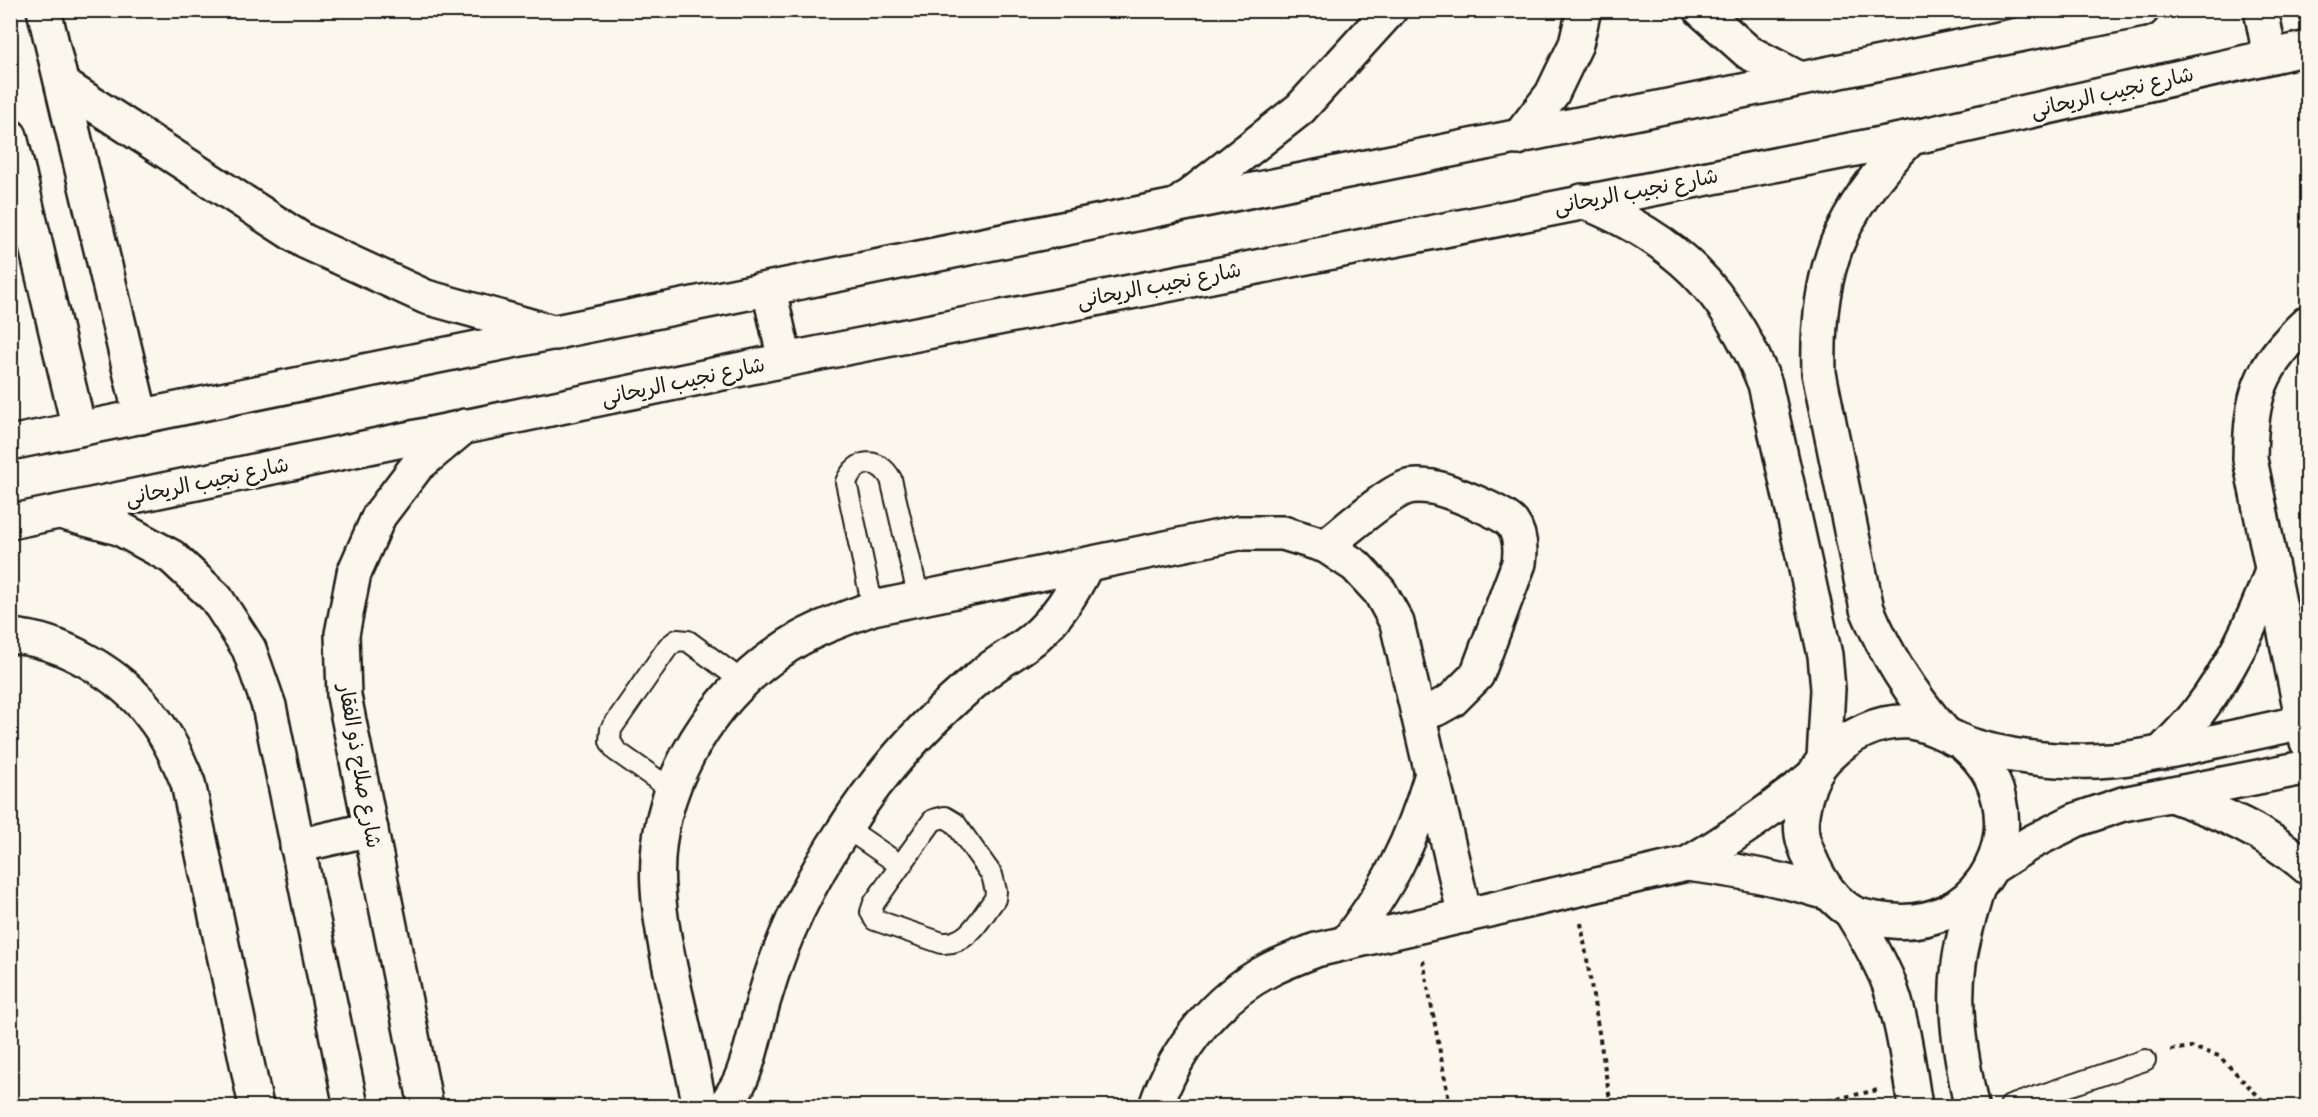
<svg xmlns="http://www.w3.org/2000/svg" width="2318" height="1117" font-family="Itim,'Playpen Sans Arabic',sans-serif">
  <rect width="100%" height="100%" fill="#fbf7ec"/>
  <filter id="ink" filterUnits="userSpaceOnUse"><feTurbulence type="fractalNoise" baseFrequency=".0167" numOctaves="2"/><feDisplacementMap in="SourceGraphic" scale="12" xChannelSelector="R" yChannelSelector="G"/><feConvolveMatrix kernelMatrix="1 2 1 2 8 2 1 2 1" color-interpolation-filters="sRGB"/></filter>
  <g filter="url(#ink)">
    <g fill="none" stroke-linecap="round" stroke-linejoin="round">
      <defs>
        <g id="lane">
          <path d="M873,608L846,482C856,459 878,456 891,479L919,599"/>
          <path d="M672,790L616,751L610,741L611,729L668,647L677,640L688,641L742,681"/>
          <path d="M945,817L955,823L992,875L996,891L995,899C980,918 969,945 942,943L875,920L871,912L874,903L933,820Z"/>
          <path d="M845,827L900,865"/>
          <path d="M2010,1106L2145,1060"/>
        </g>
        <g id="street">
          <path d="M44,10L141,417"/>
          <path d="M1701,10L1748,52L1800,79"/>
          <path d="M62,84L304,241L426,297L556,333"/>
          <path d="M10,136L79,429"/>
          <path d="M1518,138L1552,94L1576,44L1584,10"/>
          <path d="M1911,138C1839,211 1816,270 1819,373L1867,609C1886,655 1910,693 1943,731"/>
          <path d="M1582,201C1676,239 1727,289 1765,384L1825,655L1828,689L1824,759"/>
          <path d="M1179,204L1300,109L1390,10"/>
          <path d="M60,512L119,528L172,557L216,598L249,649L269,706L351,1106"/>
          <path d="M1326,546C1345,531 1384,496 1405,488C1413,485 1423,486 1432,487C1448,490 1503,512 1512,523C1521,535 1521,549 1519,563L1477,675L1452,700L1436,709L1418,714"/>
          <path d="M10,636C61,639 121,675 151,715C168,736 178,759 188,783L256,1106"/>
          <path d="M1961,741C1973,752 1985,763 1992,779C2024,850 1972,928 1893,921C1880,920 1862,918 1850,911C1826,896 1813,869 1804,843C1796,819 1808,775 1827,757C1849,735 1878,720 1910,722C1929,724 1944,734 1960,741C1975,748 1996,752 2012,755C2045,760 2078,763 2110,760C2138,758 2166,752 2193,746C2229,738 2266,730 2303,722"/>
          <path d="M2307,742L2250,459C2251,395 2259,367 2308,322"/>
          <path d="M2161,753C2174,739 2188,726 2199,711C2232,668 2254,621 2272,571"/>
          <path d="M2171,795C2220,812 2268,833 2308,868"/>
          <path d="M297,846L371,829"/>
          <path d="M1687,864C1737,870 1783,879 1831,894"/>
          <path d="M1991,868L2032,842L2076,820L2123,804L2308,767"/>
          <path d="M1851,912C1864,933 1876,954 1886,976C1903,1017 1908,1063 1915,1106"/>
          <path d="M1347,942C1389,886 1411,844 1431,777"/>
          <path d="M426,1106L344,696L342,634L354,573L379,516L417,466L465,426"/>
          <path d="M700,1106C692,1068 684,1029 675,991C668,957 660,923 658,888C652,794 704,705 779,652C807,631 841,620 873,608L1239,533H1283L1326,546L1356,566L1380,592L1397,623L1465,916"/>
          <path d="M725,1106C729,1099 735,1091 739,1083C752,1056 756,1024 765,996C782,937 811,879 845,828C881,771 929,719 981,676C997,662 1017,652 1033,639C1057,618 1072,594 1086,566"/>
          <path d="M1156,1106C1175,1050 1215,998 1269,970C1284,962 1301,956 1316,950L1687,864C1732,838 1773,809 1813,776"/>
          <path d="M1971,1106C1962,1059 1952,1012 1959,964C1962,937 1971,912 1978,887"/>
        </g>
        <g id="secondary">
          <path d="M2261,10L2270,56"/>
          <path d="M769,290L785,360"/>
          <path d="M10,443C721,299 1431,153 2142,10"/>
          <path d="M10,522L785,360L1911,138L2308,48"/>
        </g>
      </defs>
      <use href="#lane" stroke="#1c1c1c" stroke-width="24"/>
      <use href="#street" stroke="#1c1c1c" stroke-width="38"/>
      <use href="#secondary" stroke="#1c1c1c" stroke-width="38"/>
      <g stroke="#1c1c1c" stroke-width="4" stroke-dasharray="4.5 4.5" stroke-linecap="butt">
        <path d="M1581,923L1611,1106"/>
        <path d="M1423,960L1450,1106"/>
        <path d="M2171,1050L2191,1047L2219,1056L2268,1106"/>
        <path d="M1802,1106L1878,1090"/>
      </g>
      <use href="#lane" stroke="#fbf7ec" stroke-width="20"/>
      <use href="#street" stroke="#fbf7ec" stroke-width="33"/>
      <use href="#secondary" stroke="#fbf7ec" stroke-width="33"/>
    </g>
  </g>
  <g text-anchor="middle" stroke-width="6" stroke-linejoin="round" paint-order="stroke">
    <g font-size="21" fill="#1c1c1c" stroke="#fbf7ec">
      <text transform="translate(2112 92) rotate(-13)" y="7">شارع نجيب الريحانى</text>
      <text transform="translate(1636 191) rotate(-11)" y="7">شارع نجيب الريحانى</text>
      <text transform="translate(1159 285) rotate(-11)" y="7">شارع نجيب الريحانى</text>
      <text transform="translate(683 381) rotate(-12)" y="7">شارع نجيب الريحانى</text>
      <text transform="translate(207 481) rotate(-12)" y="7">شارع نجيب الريحانى</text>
      <text transform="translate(360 766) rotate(80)" y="7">شارع صلاح ذو الفقار</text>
    </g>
  </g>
  <rect width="2318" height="1117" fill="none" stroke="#fbf7ec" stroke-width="36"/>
  <rect x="18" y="18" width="2282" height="1081" fill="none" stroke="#1c1c1c" stroke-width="2" filter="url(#ink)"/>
</svg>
